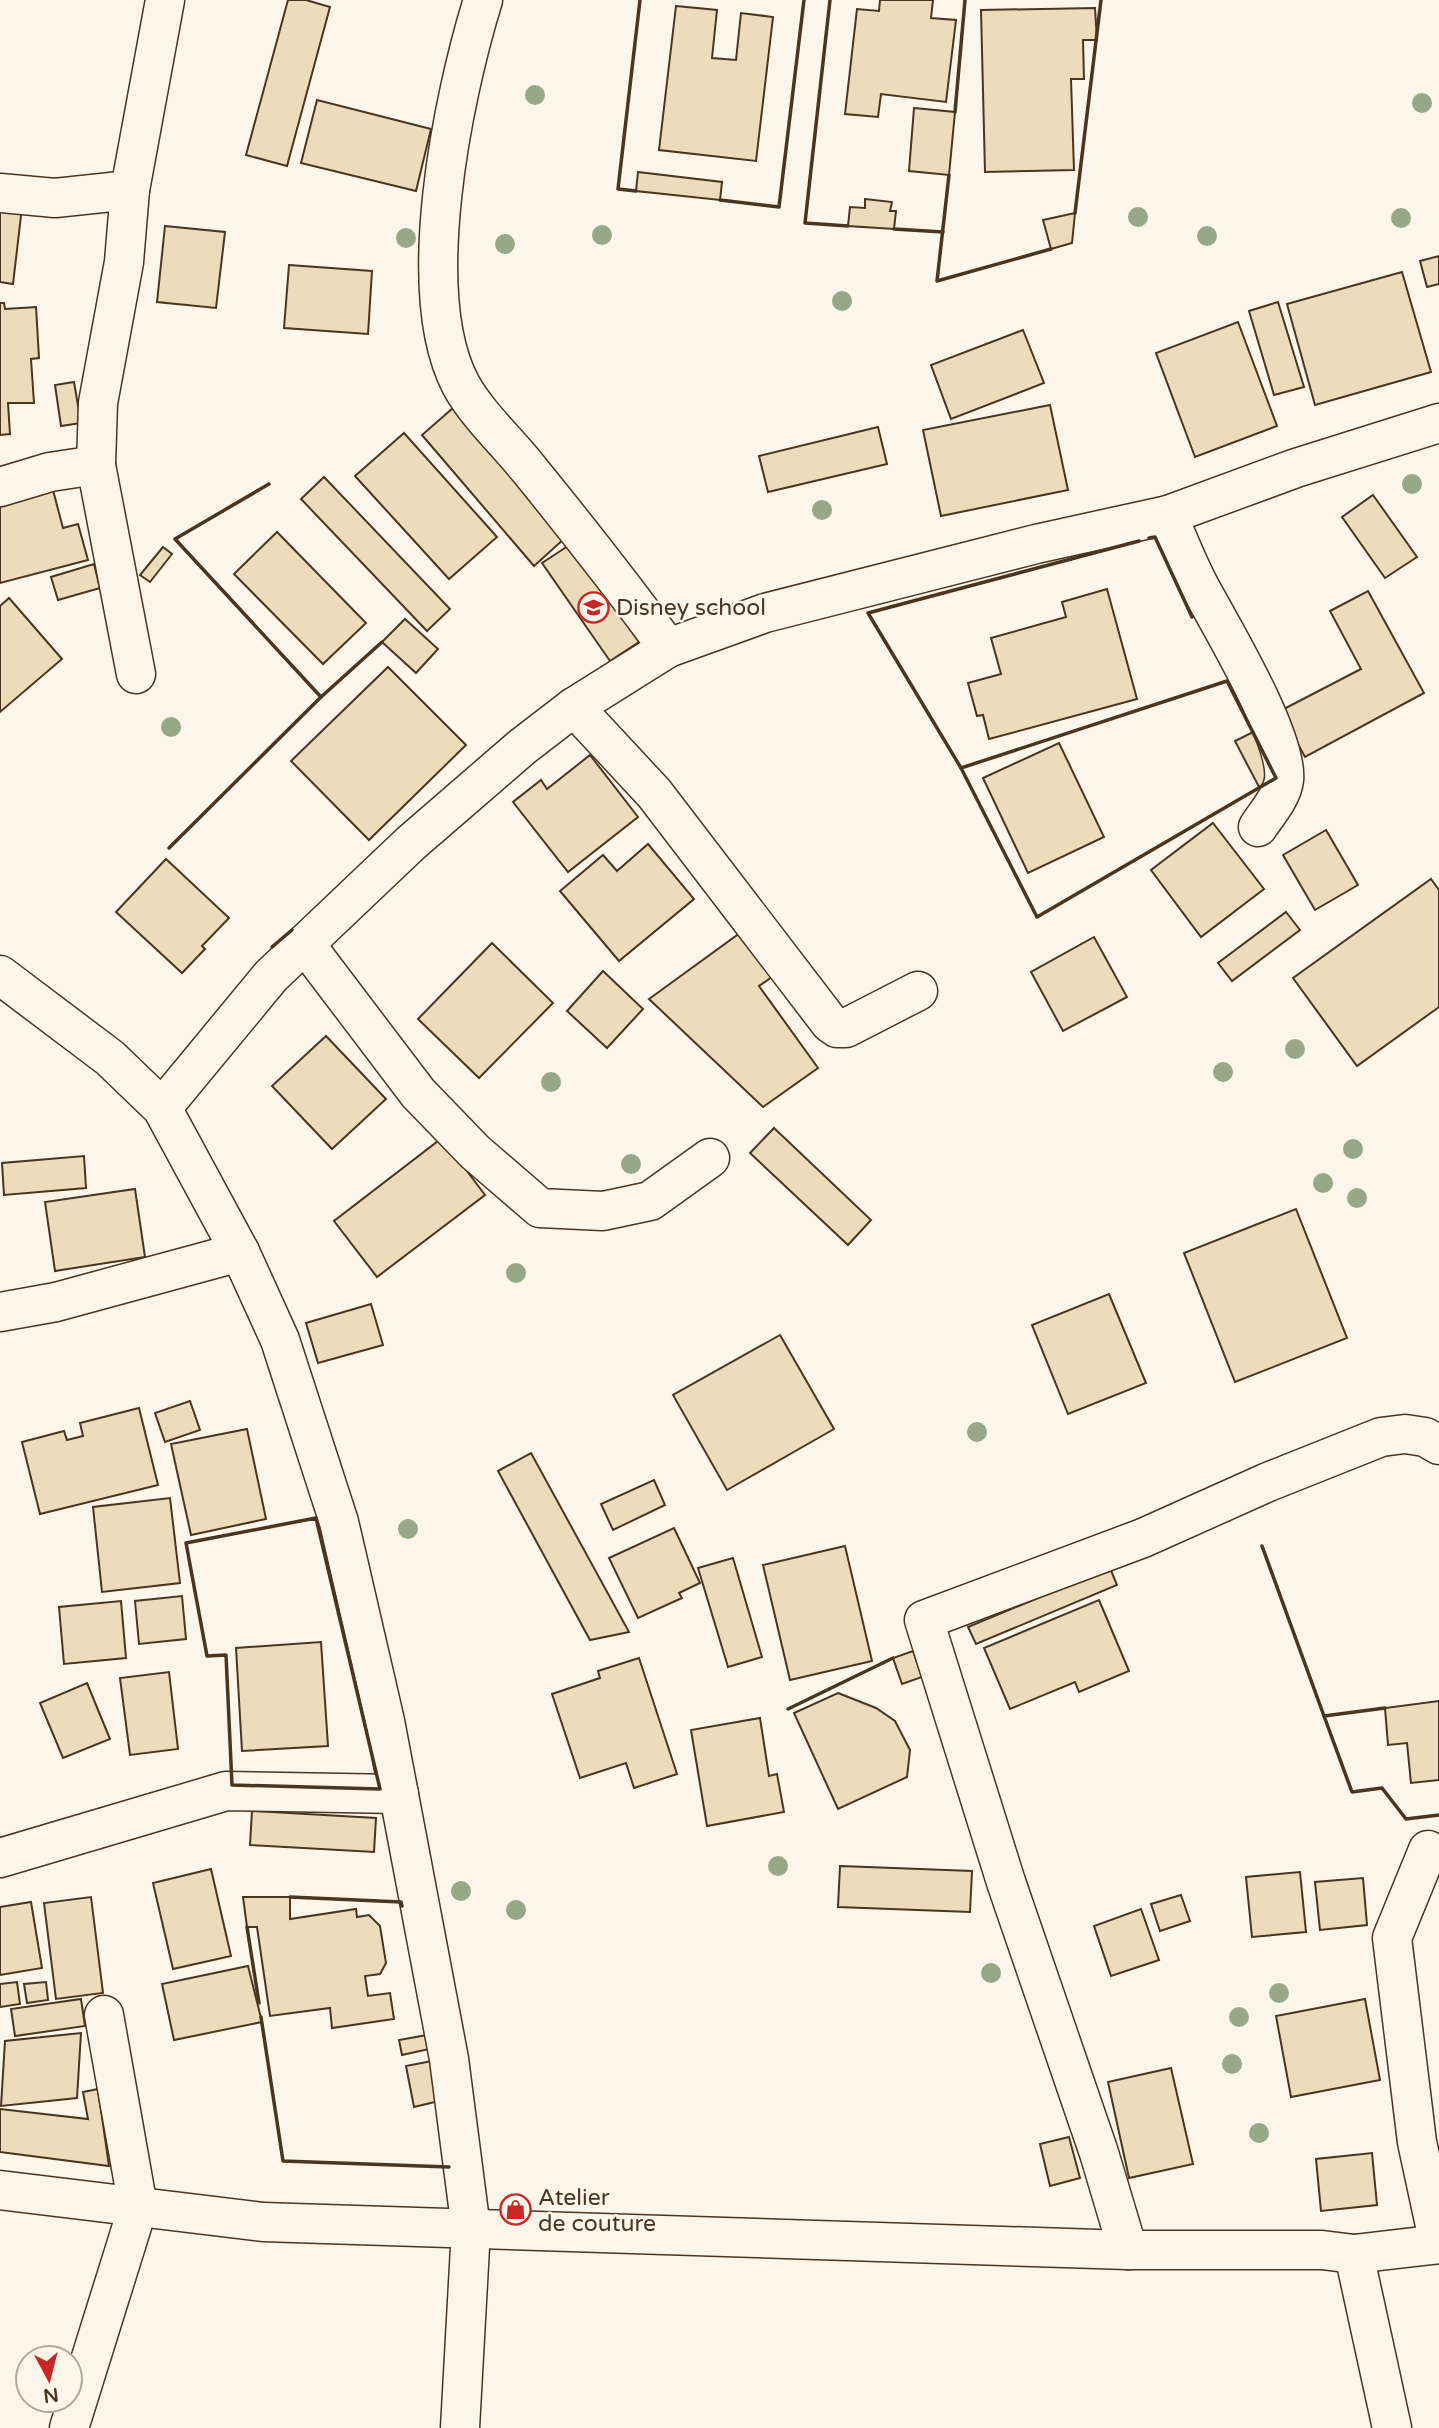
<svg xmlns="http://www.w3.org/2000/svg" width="1439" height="2428" font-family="'Varela Round',sans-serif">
  <rect width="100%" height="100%" fill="#fbf6e9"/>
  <g fill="#ecdcbc" stroke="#4a3520" stroke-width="2">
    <path d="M288,0H306L330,7L287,166L246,155Z"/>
    <path d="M880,0H933L931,18L956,20L946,102L881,94L878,117L845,114L857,9L879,11Z"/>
    <path d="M676,6L717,10L712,58L736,60L741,13L773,17L756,161L659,150Z"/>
    <path d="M1095,8L1097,40H1083L1084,79H1071L1074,170L985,172L981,10Z"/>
    <path d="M317,100L431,129L416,191L301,163Z"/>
    <path d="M914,108L955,112L949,175L909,171Z"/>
    <path d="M638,172L722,182L720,200L636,191Z"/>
    <path d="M0,187L24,190L13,284L0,282Z"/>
    <path d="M865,199L892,202L890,211H896L894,229L848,226L850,207L865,208Z"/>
    <path d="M1075,213L1072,243L1051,249L1043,220Z"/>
    <path d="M165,226L225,232L216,308L157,302Z"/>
    <path d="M1439,256V284L1427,287L1420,261Z"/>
    <path d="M289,265L372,271L368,334L284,328Z"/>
    <path d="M1402,272L1431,372L1315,405L1287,304Z"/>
    <path d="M1278,302L1304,387L1274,395L1249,311Z"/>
    <path d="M0,303H4L5,309L36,307L39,358L31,359L34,403H8L10,434L0,435Z"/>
    <path d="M1238,322L1277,426L1195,457L1156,353Z"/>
    <path d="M1023,330L1044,383L951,419L931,365Z"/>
    <path d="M74,382L81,423L61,426L55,385Z"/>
    <path d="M1050,405L1068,490L941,516L923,430Z"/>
    <path d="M453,408L565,538L534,566L422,435Z"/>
    <path d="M878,427L887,464L768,492L759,456Z"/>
    <path d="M404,433L497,537L449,579L355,476Z"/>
    <path d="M49,475L63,528L78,524L88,560L0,583V488Z"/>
    <path d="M324,477L450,609L427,631L301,499Z"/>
    <path d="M1373,495L1417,557L1385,578L1342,517Z"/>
    <path d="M277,532L366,623L323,664L234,574Z"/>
    <path d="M571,544L639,642L610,661L542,563Z"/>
    <path d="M163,547L172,554L150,582L140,575Z"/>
    <path d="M94,564L100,588L58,600L51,577Z"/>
    <path d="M1107,589L1137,699L989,739L983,715L977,716L968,683L1001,674L991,638L1066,617L1062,602Z"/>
    <path d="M1368,591L1424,693L1305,757L1280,711L1361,669L1330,611Z"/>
    <path d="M9,598L62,659L0,712V606Z"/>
    <path d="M405,619L438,649L416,673L382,642Z"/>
    <path d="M388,667L466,745L369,840L291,761Z"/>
    <path d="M1253,732L1276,778L1259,787L1235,741Z"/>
    <path d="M1059,743L1104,837L1028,873L983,778Z"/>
    <path d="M590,755L638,817L568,872L513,802L541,780L547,789Z"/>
    <path d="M1213,823L1264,889L1201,937L1151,870Z"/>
    <path d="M1326,830L1358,885L1315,910L1283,855Z"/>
    <path d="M648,844L694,899L619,961L560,891L603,855L617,871Z"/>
    <path d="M166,859L229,918L202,946L205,949L182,973L116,912Z"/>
    <path d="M1431,879L1439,890V1007L1357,1066L1293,978Z"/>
    <path d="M1286,912L1300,930L1232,981L1218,963Z"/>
    <path d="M740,933L772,977L759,986L818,1068L763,1107L649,999Z"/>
    <path d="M1094,937L1127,997L1063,1031L1031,972Z"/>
    <path d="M492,943L553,1003L479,1078L418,1019Z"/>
    <path d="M603,971L643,1009L607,1048L567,1011Z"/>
    <path d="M326,1036L386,1099L332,1149L272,1086Z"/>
    <path d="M774,1128L871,1220L848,1245L750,1153Z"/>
    <path d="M442,1138L485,1195L377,1277L334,1221Z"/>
    <path d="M84,1156L86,1188L4,1195L2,1163Z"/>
    <path d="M135,1189L145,1257L55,1271L45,1202Z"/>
    <path d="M1296,1209L1347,1338L1235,1382L1184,1253Z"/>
    <path d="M1109,1294L1146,1383L1068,1414L1032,1325Z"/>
    <path d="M371,1304L383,1345L318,1363L306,1323Z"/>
    <path d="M780,1335L834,1429L727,1490L673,1395Z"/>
    <path d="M190,1401L200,1430L165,1442L155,1413Z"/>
    <path d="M139,1408L158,1485L40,1514L22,1442L64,1431L67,1440L83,1436L80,1423Z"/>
    <path d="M247,1429L266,1519L191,1535L171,1444Z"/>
    <path d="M531,1453L629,1632L590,1640L498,1471Z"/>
    <path d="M654,1480L665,1505L613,1530L601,1504Z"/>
    <path d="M170,1498L180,1583L102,1592L93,1507Z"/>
    <path d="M674,1528L700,1583L679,1593L682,1598L638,1618L609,1558Z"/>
    <path d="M845,1546L872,1661L790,1680L763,1565Z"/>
    <path d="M733,1558L762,1657L728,1667L698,1568Z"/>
    <path d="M1110,1568L1117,1585L976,1644L968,1627Z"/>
    <path d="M182,1596L186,1639L139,1644L135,1601Z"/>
    <path d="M1099,1600L1129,1671L1079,1692L1075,1682L1010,1709L984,1648Z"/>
    <path d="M121,1601L126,1658L64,1664L59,1607Z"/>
    <path d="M321,1642L328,1746L242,1751L236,1648Z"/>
    <path d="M913,1651L922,1677L902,1684L893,1658Z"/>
    <path d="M639,1658L677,1774L634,1788L626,1763L580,1778L552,1694L600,1678L598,1671Z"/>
    <path d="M169,1672L178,1749L130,1755L120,1678Z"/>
    <path d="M87,1683L110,1739L63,1758L40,1703Z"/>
    <path d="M838,1693L876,1708L895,1721L910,1750L907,1777L838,1809L794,1713Z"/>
    <path d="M1439,1701V1780L1411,1783L1407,1743L1388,1745L1385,1708Z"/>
    <path d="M760,1718L769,1776L777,1774L784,1812L707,1826L691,1730Z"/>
    <path d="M252,1811L376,1818L374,1852L250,1845Z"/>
    <path d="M840,1866L972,1871L970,1912L838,1907Z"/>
    <path d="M211,1869L231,1956L173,1969L153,1883Z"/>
    <path d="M1300,1872L1306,1932L1252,1937L1246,1877Z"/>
    <path d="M1363,1878L1367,1925L1320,1930L1315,1882Z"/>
    <path d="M1181,1895L1190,1921L1160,1931L1151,1904Z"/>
    <path d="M91,1897L103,1993L56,1999L44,1903Z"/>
    <path d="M243,1897H290V1919L356,1909L357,1917L369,1915L380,1926L386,1963L380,1974L365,1976L368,1996L390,1993L394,2019L332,2028L330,2008L270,2016L257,1927H247Z"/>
    <path d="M31,1902L42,1968L0,1975V1907Z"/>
    <path d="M1141,1909L1159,1960L1111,1976L1094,1926Z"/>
    <path d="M248,1966L262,2022L174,2040L162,1984Z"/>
    <path d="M17,1982L20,2004L0,2007V1984Z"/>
    <path d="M46,1982L48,2000L27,2003L24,1984Z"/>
    <path d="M81,1999L85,2026L15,2036L11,2009Z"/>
    <path d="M1365,1999L1380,2080L1291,2097L1276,2016Z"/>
    <path d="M81,2033L77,2098L1,2106L5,2041Z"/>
    <path d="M427,2035L429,2049L402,2055L399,2040Z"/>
    <path d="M432,2061L439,2101L414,2107L406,2066Z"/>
    <path d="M1171,2068L1193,2164L1129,2178L1108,2082Z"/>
    <path d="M98,2089L109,2166L0,2152V2109L88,2119L83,2092Z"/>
    <path d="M1069,2137L1080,2178L1050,2186L1040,2144Z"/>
    <path d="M1372,2153L1377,2205L1321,2211L1316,2159Z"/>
  </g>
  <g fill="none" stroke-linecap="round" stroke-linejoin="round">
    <defs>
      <g id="minor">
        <path d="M483,0C453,97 412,293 461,385C476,413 508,443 528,468C576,527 623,587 668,648"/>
        <path d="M0,193L55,198L130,190"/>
        <path d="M96,465L136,674"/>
        <path d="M0,487L50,472L96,465L98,403L124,262L130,190L165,0"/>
        <path d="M1168,515C1178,540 1188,565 1201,589C1222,628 1289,739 1284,780C1282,797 1267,813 1258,827"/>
        <path d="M574,707L654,793L830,1023L837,1028H846L918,991"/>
        <path d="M305,944L418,1093L475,1152L540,1208L603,1211L650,1201L710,1158"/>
        <path d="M0,975L110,1058L162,1108L240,1252L280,1340L339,1522L385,1721L449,2059L471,2229L460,2428"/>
        <path d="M162,1108L271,976L411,843L522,747L574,707L668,648L765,613L1036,544L1168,515L1296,468L1439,423"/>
        <path d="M0,1312L56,1302L240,1252"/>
        <path d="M1428,1850L1392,1938L1417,2142L1439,2244"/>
        <path d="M0,1858L226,1791L399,1794"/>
        <path d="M0,2190L263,2222L1128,2250H1322L1354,2254L1439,2244"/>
        <path d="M1128,2250L1099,2153L1006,1882L924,1620L1143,1538L1268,1482L1381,1437L1405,1434L1425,1437L1439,1445"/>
        <path d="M1354,2254L1392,2428"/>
        <path d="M69,2428L138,2207L104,2015"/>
      </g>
    </defs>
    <use href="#minor" stroke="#4a3520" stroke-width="41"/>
    <use href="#minor" stroke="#fbf6e9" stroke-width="38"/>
    <g stroke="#4a3520" stroke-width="3.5">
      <path d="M830,0L805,223L848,226"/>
      <path d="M955,112L965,0"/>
      <path d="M949,175L937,281L1051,249"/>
      <path d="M636,191L618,189L640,0"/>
      <path d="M720,200L779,207L804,0"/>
      <path d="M1075,213L1101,0"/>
      <path d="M894,229L943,232"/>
      <path d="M269,484L175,539L321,697L382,642"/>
      <path d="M1149,538L1155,537L1192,617"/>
      <path d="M1227,681L1276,778L1037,917L961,768Z"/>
      <path d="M961,768L868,613L1139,541"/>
      <path d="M169,848L321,697"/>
      <path d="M272,947L292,930"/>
      <path d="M316,1518L380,1789L232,1785L226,1655L207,1656L186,1543Z"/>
      <path d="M1262,1546L1324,1716"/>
      <path d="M1385,1708L1324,1716L1352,1792L1382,1788L1406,1819L1439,1815"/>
      <path d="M788,1709L893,1658"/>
      <path d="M290,1897L401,1902L402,1906"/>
      <path d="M247,1927L259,2003"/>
      <path d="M261,2017L283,2161L449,2167"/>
    </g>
  </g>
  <g fill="#96a887">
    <circle cx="535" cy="95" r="10"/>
    <circle cx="1422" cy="103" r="10"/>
    <circle cx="1138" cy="217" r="10"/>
    <circle cx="1401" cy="218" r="10"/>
    <circle cx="602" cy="235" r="10"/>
    <circle cx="1207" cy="236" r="10"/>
    <circle cx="406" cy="238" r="10"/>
    <circle cx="505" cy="244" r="10"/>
    <circle cx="842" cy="301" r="10"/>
    <circle cx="1412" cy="484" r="10"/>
    <circle cx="822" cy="510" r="10"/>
    <circle cx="171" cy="727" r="10"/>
    <circle cx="1295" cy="1049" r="10"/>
    <circle cx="1223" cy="1072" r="10"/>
    <circle cx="551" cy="1082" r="10"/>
    <circle cx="1353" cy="1149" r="10"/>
    <circle cx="631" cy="1164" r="10"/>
    <circle cx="1323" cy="1183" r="10"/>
    <circle cx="1357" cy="1198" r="10"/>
    <circle cx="516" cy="1273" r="10"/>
    <circle cx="977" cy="1432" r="10"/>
    <circle cx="408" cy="1529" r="10"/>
    <circle cx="778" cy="1866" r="10"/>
    <circle cx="461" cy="1891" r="10"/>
    <circle cx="516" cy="1910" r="10"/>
    <circle cx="991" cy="1973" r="10"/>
    <circle cx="1279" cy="1993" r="10"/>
    <circle cx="1239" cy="2017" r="10"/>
    <circle cx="1232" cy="2064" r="10"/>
    <circle cx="1259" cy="2133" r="10"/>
  </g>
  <defs>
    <symbol id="school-ring" viewBox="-11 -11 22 22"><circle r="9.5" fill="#fbf6e9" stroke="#c62828" stroke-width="1.5"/><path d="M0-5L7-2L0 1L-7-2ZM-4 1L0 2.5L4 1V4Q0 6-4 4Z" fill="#c62828"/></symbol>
    <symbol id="shop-ring" viewBox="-11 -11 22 22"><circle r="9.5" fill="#fbf6e9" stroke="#c62828" stroke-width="1.5"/><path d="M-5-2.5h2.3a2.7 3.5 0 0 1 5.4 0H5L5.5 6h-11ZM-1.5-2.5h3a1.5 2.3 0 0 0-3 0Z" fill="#c62828"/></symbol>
  </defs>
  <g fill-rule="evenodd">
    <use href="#school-ring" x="576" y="590" width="35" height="35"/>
    <use href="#shop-ring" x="498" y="2192" width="35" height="35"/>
  </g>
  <g text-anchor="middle" stroke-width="5" stroke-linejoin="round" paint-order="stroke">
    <g font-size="23" fill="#4a3520" stroke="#fbf6e9" text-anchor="start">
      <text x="616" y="615">Disney school</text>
      <text x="538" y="2205">Atelier<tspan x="538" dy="26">de couture</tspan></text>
    </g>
  </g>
  <g transform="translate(49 2379) rotate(173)"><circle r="33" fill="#fbf6e9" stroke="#b4a999" stroke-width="2"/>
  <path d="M0-5L12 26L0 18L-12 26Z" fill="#c62828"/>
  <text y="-10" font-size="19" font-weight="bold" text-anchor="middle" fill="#4a3520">N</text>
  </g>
</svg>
